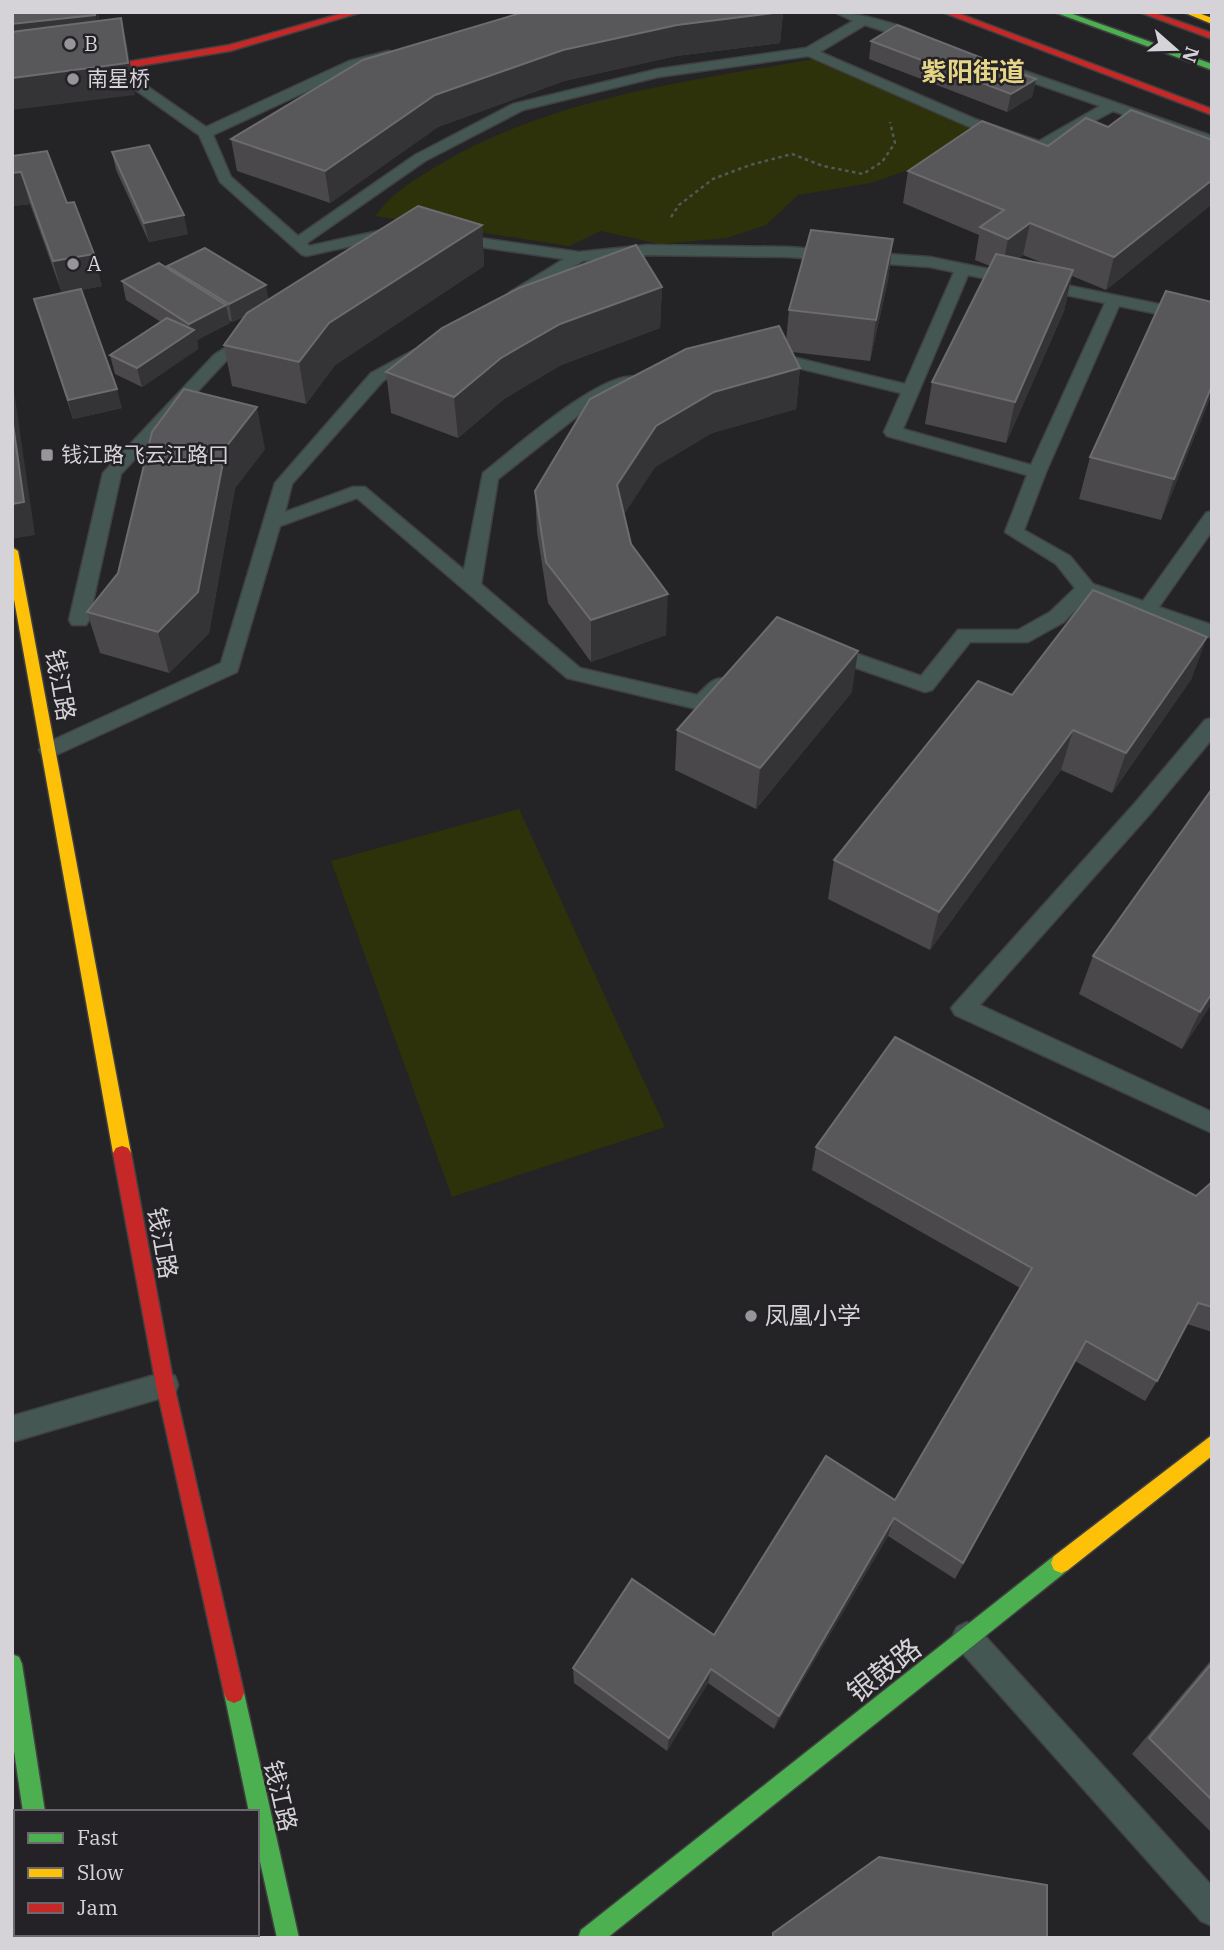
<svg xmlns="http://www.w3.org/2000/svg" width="1224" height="1950" font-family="'IBM Plex Serif','Noto Sans SC',serif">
  <rect width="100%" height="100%" fill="#242326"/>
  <g fill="#2e320a">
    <path d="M820,58L989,130L914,168L871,183L798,195L766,225L727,238L660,244L601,231L569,246L375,216C396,190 408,184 437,166C552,97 690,81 820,58Z"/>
    <path d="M519,809L665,1127L452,1197L331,861Z"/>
  </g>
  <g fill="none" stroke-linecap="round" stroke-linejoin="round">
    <defs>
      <g id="lane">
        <path d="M834,12C855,12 911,26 927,39L920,43L865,25L820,52L975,119L1039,141L1100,106L994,69L992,66L999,62L1212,136V145L1113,111L1040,150L965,125L808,56L658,77L523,110L425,161L307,243L309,246L401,226L406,228L409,231L406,234L306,256L301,254L220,182L199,135L106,69L108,66H118L206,127L349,61L388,51L393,52V58L359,67L213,135L231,177L298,236L415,155L513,104L658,69L806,48L853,21Z"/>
        <path d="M452,234L579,252L647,245L789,247L930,257L1212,315V325L1119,306L1046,472L1024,530L1070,556L1093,584L1143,601L1206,513L1212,511V531L1159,607L1212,625V638L1089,596L1064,622L1028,642H970L932,690L925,692L822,656L819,651L822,646L829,644L921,676L958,630H1018L1050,612L1075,588L1056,564L1005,532L1027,475L887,436L884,432L901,393L761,359L759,356L767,351L905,384L954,272L930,267L789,257L647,255L583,261L516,300L510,298L508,295L510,292L564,259L447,242L444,239ZM968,275L1105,303L1031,465L903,429Z"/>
        <path d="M249,332L255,334L257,337L255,340L226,361L121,474L89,620L86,625H72L69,620L103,473L214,355Z"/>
        <path d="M414,350L422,355L420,358L383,381L292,484L285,512L353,487H365L464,570L483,473C511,451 603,369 636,377L638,381L636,385L594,403L498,479L481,584L580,668L697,695C707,686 714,675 728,679L731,684C725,694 712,707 701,710L567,678L357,498L280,526L237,672L56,755L49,757L42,755L39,750L42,745L221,663L275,483L371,373Z"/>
        <path d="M1212,718V739L1149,815L980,1005L1212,1112V1133L955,1015L951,1008L1135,803L1205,720Z"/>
        <path d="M165,1372L175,1376L178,1385L175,1394L12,1442V1416Z"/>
        <path d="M967,1622L977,1627L1212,1886V1926L1201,1921L957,1647L952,1637L957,1627Z"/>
      </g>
      <g id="fast">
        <path d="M1054,12H1067L1212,64V70Z"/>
        <path d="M1061,1553L1068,1556L1071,1563L1068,1570L607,1938H578L581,1930L1054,1556Z"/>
        <path d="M12,1654L19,1657L22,1664L45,1812H23L12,1737Z"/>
        <path d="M234,1683L241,1686L244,1693L299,1938H277L257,1848V1812H249L224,1693L227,1686Z"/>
      </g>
      <g id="slow">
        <path d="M1183,12H1196L1212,18V24Z"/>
        <path d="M12,547L18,551L131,1153L128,1158L122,1160L116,1158L113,1153L12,588Z"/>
        <path d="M1212,1435V1456L1068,1570L1061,1573L1054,1570L1051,1563L1054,1556Z"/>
      </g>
      <g id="jam">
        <path d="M347,12H362L230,51L12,87V81L229,45Z"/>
        <path d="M942,12H955L1212,109V115Z"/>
        <path d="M1139,12H1152L1212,33V39Z"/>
        <path d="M122,1146L128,1148L131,1153L174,1385L244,1693L241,1700L234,1703L227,1700L224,1693L156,1385L113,1153L116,1148Z"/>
        <path d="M41,1934H63L64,1938H42Z"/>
      </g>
    </defs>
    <use href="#lane" stroke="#404041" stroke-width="3"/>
    <use href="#fast" stroke="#404041" stroke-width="3"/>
    <use href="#slow" stroke="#404041" stroke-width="3"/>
    <use href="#jam" stroke="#404041" stroke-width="3"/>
    <path stroke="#505a59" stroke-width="2.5" stroke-dasharray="3.5 3.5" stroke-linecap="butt" d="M671,217L679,205L713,179L750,165L792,154L823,166L863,174L882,162L895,143L890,122"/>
    <use href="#lane" fill="#445752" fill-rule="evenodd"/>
    <use href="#fast" fill="#4caf50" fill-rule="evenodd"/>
    <use href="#slow" fill="#ffc107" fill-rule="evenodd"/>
    <use href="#jam" fill="#c62828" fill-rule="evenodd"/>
  </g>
  <g fill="#4a484b" fill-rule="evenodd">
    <path d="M783,12L780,43L676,56L564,81L438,127L330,203L237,171L231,139Z"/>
    <path d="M871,41L1036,79L1032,97L1007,112L869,59Z"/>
    <path d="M1108,127L1212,140V204L1106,290L1072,276L1064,311L1006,443L925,424L932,382L990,266L975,260L979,235L903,203L908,171L1048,146ZM1023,255L1045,264L1018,259Z"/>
    <path d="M112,152L188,234L149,242L116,170Z"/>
    <path d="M12,156L67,203L102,286L81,290L122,408L73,419L34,299L62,293L30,204L12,206Z"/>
    <path d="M482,225L484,266L335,365L306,404L232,386L224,345L245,316L232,322L229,320L230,323L197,340L198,349L142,387L115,374L110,355L161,322L126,300L122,281L168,269L167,266L269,300Z"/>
    <path d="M893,239L888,280L870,361L792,352L800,368L796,409L712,433L655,467L624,514L631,544L666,635L591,662L548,603L537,532L535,491L786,341L789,310Z"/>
    <path d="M662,287L660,328L561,365L504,399L458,438L391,413L386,372Z"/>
    <path d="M1212,393L1161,520L1079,499L1090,457Z"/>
    <path d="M265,449L235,488L209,633L169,673L100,653L87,612Z"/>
    <path d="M1192,678L1112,793L1061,770L930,950L828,899L834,860L1012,695Z"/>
    <path d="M852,692L756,809L675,770L677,730Z"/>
    <path d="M1093,956L1212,1003L1182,1049L1079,994Z"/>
    <path d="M816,1147L1196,1196L1212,1182V1332L1187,1324L1157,1381L1145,1401L1075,1361L955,1579L888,1536L774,1729L708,1683L667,1751L574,1683L573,1668L714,1635L895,1500L1020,1288L812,1170Z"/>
    <path d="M1212,1659V1833L1132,1754Z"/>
  </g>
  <g fill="#343336">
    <path d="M95,12L102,46L12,61V24Z"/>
    <path d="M96,12H99L98,24Z"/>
    <path d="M783,12L780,43L676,56L564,81L438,127L330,203L325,171L435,95L563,50L677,25Z"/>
    <path d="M121,18L128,49L135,95L12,110V78Z"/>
    <path d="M1036,79L1032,97L1007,112L1011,94Z"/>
    <path d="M21,172L30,204L12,206V173Z"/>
    <path d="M1212,180V204L1106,290L1114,257Z"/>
    <path d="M184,215L188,234L149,242L144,223Z"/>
    <path d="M1030,223L1023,255L1002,271L1008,239Z"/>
    <path d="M482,225L484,266L335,365L306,404L299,362L329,323Z"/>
    <path d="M893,239L888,280L870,361L876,320Z"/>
    <path d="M94,254L102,286L62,294L53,261Z"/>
    <path d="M1073,270L1064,311L1006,443L1015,402Z"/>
    <path d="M266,285L269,303L232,322L229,304Z"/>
    <path d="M662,287L660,328L561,365L504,399L458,438L454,397L501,358L560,324Z"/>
    <path d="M226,305L230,323L197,340L198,349L142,387L137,368L191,333L189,324Z"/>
    <path d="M800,368L796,409L712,433L655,467L616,526L617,485L656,426L714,392Z"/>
    <path d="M12,377L35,535L12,539Z"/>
    <path d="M1212,385V393L1161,520L1174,479Z"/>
    <path d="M117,389L122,408L73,419L68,400Z"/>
    <path d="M257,407L265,449L235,488L209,633L169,673L158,632L226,447Z"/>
    <path d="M668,594L666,635L591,662V620Z"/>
    <path d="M1207,637L1192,678L1112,793L1126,753Z"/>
    <path d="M858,651L852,692L756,809L760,768Z"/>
    <path d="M1073,730L1061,770L930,950L939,912Z"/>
    <path d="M1212,993V1003L1182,1049L1200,1012Z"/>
    <path d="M894,1518L888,1536L774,1729L779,1716Z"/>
    <path d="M711,1669L708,1683L667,1751L669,1738Z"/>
  </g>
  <g fill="#58575a" stroke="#6c6b6d" stroke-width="2">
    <path d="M20,12H95V15L12,24V13Z"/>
    <path d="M524,12H781L677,25L563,50L435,95L325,171L231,139L363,60Z"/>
    <path d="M121,18L128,63L12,78V32Z"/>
    <path d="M897,25L1036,79L1011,94L871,41Z"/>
    <path d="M1131,110L1212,140V180L1114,257L1030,223L1008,239L980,227L1004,210L908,171L982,121L1048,146L1086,118L1108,127Z"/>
    <path d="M149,145L184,215L144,223L112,152Z"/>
    <path d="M47,151L67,203L74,202L94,254L53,261L21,172L12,173V156Z"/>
    <path d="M418,206L482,225L329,323L299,362L224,345L247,313Z"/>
    <path d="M811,230L893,239L876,320L789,310Z"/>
    <path d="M636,245L662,287L560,324L501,358L454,397L386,372L442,328L519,288Z"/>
    <path d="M205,248L266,285L229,304L167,266Z"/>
    <path d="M996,254L1073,270L1015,402L932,382Z"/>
    <path d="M159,263L226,305L189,324L122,281Z"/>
    <path d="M81,289L117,389L68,400L34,299Z"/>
    <path d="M1166,291L1212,302V385L1174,479L1090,457Z"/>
    <path d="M167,318L194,330L137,368L110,355Z"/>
    <path d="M779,326L800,368L714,392L656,426L617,485L631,544L668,594L591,620L546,562L535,491L590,399L686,349Z"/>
    <path d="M184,389L257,407L226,447L198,592L158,632L87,612L118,573L152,432Z"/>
    <path d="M12,417L24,502L12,504Z"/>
    <path d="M1093,590L1207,637L1126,753L1073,730L939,912L834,860L978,681L1012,695Z"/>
    <path d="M777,617L858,651L760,768L677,730Z"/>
    <path d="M1212,789V993L1200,1012L1093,956Z"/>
    <path d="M895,1037L1196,1196L1212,1182V1307L1198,1303L1157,1381L1086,1341L963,1563L894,1518L779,1716L711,1669L669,1738L573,1668L632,1579L714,1635L826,1456L895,1500L1032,1268L816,1147Z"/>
    <path d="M1212,1663V1800L1149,1738Z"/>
    <path d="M879,1857L1047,1885V1938H773V1933Z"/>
  </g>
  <g fill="#979599" stroke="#242227" stroke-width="2.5">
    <circle cx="70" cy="44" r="7"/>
    <circle cx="73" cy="79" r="7"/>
    <circle cx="73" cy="264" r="7"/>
    <rect x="40" y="448" width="14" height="14" rx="3.5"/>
    <circle cx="751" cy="1316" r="7"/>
  </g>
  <g text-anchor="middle" stroke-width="5" stroke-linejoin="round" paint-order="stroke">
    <g font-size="21" fill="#d5d3d7" stroke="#242227" text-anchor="start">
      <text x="84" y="51">B</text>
      <text x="87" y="86">南星桥</text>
      <text x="87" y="271">A</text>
      <text x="61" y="462">钱江路飞云江路口</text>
    </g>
    <g font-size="24" fill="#d5d3d7" stroke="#242227">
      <text transform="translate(60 685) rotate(80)" y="8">钱江路</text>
      <text transform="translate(162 1243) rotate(80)" y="8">钱江路</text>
      <text transform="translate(280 1796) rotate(77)" y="8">钱江路</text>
    </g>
    <g font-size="24" fill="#d5d3d7" stroke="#242227" text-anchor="start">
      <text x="765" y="1324">凤凰小学</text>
    </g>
    <g font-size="26" font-weight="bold" fill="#e5d587" stroke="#242227">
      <text x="973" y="81">紫阳街道</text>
    </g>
    <g font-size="28" fill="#d5d3d7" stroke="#242227">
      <text transform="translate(884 1670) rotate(-38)" y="10">银鼓路</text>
    </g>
  </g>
  <rect width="1224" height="1950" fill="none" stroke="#d5d3d7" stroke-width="28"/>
  <rect x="14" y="1810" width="245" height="126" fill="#242227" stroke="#6b696d" stroke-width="2"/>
  <rect x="28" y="1833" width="35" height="10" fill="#4caf50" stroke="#6b696d" stroke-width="2"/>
  <text x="77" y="1845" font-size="21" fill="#d5d3d7">Fast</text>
  <rect x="28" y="1868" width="35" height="10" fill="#ffc107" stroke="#6b696d" stroke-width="2"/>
  <text x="77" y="1880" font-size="21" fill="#d5d3d7">Slow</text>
  <rect x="28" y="1903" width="35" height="10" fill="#c62828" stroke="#6b696d" stroke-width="2"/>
  <text x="77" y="1915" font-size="21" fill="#d5d3d7">Jam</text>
  <g transform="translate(1175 49) rotate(110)" stroke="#242227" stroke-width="5" paint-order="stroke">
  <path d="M0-5L12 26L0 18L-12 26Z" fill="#d5d3d7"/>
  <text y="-10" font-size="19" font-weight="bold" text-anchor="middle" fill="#d5d3d7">N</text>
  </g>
</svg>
